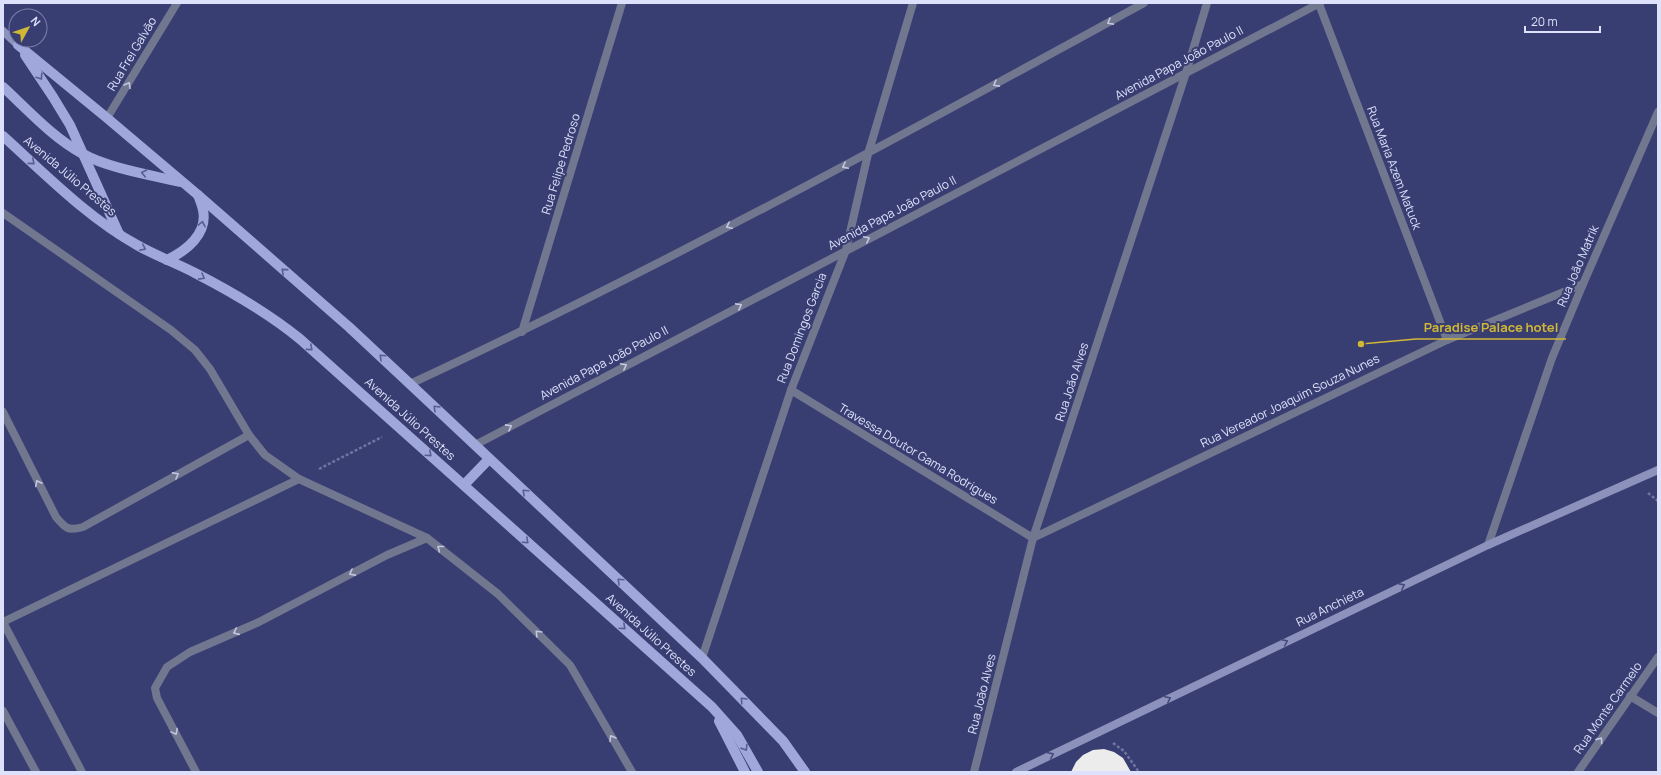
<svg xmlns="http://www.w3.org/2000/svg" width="1661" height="775" font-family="Manrope,sans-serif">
  <rect width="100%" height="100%" fill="#393e72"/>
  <path fill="#ececec" d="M1104,749L1114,752L1123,758L1131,772H1071L1076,762L1083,755L1093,750Z"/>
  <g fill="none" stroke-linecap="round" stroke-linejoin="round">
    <g stroke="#7074a0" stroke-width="2.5" stroke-dasharray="3 2" stroke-linecap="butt">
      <path d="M319,469L382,437"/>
      <path d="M1648,493L1658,501"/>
      <path d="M1113,743L1124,751L1139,772"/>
    </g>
    <g stroke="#727790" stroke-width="8">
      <path d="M3,213L171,330L195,350L210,369L249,435L265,455L299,479"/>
      <path d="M3,412L56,517C66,529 68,531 83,527L249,435"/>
      <path d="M3,622L299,479L427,538L498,594L570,665L632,772"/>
      <path d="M3,622L82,772"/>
      <path d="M3,711L36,772"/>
      <path d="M196,772L157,698L155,688L167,667L190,652L259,622L387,555L427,538"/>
    </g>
    <g stroke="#727790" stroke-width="8">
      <path d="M1319,4L1447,340"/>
      <path d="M107,118L177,3"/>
      <path d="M522,332L622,3"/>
      <path d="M410,384C660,268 903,135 1144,3"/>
      <path d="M791,390L1033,538L1447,340L1583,284"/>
      <path d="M475,445L1320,3"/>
      <path d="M1488,545L1552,358L1583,284L1658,112"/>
      <path d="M702,658L791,390L846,250L868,154L913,3"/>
      <path d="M1630,696L1658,713"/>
      <path d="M974,772L1033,538L1186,73L1207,3"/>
      <path d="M1578,772L1658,657"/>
    </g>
    <g stroke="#8c92bb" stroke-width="8">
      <path d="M3,31L18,45"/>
      <path d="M1016,772L1488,545L1658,470"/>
    </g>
    <g stroke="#9fa7db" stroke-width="10">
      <path d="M18,45L107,118L198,195L349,327L410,384L702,658L783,741L805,772"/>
      <path d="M25,55L53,97L70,125L119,234"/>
      <path d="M3,87C28,110 53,138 83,154C108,168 151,175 180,182"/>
      <path d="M3,136C45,174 88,218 137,245C156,256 176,263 195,273C232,292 268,313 300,339L712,707L737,735L758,772"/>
      <path d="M167,260C186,251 208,234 203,210C202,205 200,200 198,195"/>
      <path d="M464,485L489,459"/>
      <path d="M719,721L745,772"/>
    </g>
  </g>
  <defs><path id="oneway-chevron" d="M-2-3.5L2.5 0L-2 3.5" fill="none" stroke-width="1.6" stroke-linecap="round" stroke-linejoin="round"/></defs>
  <g stroke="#c2c6e0">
    <use href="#oneway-chevron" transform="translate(1110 22) rotate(151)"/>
    <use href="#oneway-chevron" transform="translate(996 84) rotate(151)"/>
    <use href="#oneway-chevron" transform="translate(128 85) rotate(-59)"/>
    <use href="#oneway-chevron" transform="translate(845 166) rotate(153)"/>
    <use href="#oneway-chevron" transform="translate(729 226) rotate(153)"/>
    <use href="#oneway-chevron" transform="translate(867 239) rotate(-27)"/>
    <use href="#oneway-chevron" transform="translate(739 306) rotate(-28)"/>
    <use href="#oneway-chevron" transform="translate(624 366) rotate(-28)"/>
    <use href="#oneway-chevron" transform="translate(509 427) rotate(-28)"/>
    <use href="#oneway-chevron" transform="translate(176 475) rotate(-29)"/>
    <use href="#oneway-chevron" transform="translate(38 483) rotate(-117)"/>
    <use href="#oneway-chevron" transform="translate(440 548) rotate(-142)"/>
    <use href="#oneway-chevron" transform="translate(352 573) rotate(152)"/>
    <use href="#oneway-chevron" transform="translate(236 632) rotate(156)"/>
    <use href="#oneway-chevron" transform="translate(538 633) rotate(-135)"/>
    <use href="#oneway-chevron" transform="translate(175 732) rotate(62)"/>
    <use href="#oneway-chevron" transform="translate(612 738) rotate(-120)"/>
    <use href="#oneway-chevron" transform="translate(1600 740) rotate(-55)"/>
  </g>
  <g stroke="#585e92">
    <use href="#oneway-chevron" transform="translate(40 77) rotate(56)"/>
    <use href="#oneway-chevron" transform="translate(32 162) rotate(41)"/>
    <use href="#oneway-chevron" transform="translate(144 173) rotate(-167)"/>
    <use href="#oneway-chevron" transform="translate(202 224) rotate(-78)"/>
    <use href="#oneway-chevron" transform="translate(143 248) rotate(27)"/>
    <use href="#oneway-chevron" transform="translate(284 271) rotate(-139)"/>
    <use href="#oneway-chevron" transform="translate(202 277) rotate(29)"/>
    <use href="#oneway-chevron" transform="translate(310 348) rotate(41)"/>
    <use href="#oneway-chevron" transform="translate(382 357) rotate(-137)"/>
    <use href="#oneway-chevron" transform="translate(436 408) rotate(-136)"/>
    <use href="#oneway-chevron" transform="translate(429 454) rotate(42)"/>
    <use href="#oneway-chevron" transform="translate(525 492) rotate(-137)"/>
    <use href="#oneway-chevron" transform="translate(526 541) rotate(42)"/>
    <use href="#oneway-chevron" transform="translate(620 581) rotate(-137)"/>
    <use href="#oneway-chevron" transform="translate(623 627) rotate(42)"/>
    <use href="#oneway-chevron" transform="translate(743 700) rotate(-134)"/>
    <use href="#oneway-chevron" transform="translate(745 748) rotate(58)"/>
  </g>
  <g stroke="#454b7d">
    <use href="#oneway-chevron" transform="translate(1402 586) rotate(-26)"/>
    <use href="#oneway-chevron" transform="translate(1285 642) rotate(-26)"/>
    <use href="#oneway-chevron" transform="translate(1168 699) rotate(-26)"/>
    <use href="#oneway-chevron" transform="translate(1051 755) rotate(-26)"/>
  </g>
  <g text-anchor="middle" stroke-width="4" stroke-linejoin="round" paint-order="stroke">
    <g font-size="12" fill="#dde1fb" stroke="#393e72">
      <text transform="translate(132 54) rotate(-59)" y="4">Rua Frei Galvão</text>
      <text transform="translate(1179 63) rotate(-28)" y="4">Avenida Papa João Paulo II</text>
      <text transform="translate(561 164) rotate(-73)" y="4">Rua Felipe Pedroso</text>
      <text transform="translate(1394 168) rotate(69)" y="4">Rua Maria Azem Matuck</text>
      <text transform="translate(70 176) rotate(40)" y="4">Avenida Júlio Prestes</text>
      <text transform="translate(892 213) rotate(-28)" y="4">Avenida Papa João Paulo II</text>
      <text transform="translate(1578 266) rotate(-67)" y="4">Rua João Matrik</text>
      <text transform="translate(802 328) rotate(-69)" y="4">Rua Domingos Garcia</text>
      <text transform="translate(604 363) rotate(-28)" y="4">Avenida Papa João Paulo II</text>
      <text transform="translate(1072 382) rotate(-72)" y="4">Rua João Alves</text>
      <text transform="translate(1290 401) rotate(-26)" y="4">Rua Vereador Joaquim Souza Nunes</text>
      <text transform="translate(410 419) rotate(42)" y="4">Avenida Júlio Prestes</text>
      <text transform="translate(918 454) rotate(31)" y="4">Travessa Doutor Gama Rodrigues</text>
      <text transform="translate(1330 607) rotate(-26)" y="4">Rua Anchieta</text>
      <text transform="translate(651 635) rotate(42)" y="4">Avenida Júlio Prestes</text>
      <text transform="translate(982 694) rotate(-76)" y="4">Rua João Alves</text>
      <text transform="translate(1608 708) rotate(-55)" y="4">Rua Monte Carmelo</text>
    </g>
  </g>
  <path fill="none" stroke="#d0b736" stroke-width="1.5" d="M1361 344L1416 339H1566"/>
  <circle fill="#d0b736" stroke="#393e72" stroke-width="1.5" cx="1361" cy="344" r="4"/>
  <g font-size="13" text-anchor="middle" font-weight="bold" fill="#d0b736" stroke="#393e72" stroke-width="4" stroke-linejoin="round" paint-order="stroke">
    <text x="1491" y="332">Paradise Palace hotel</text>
  </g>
  <rect width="1661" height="775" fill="none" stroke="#dde1fb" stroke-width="8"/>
  <g transform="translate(28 28) rotate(50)"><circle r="19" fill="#393e72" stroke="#7b7fa9"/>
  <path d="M0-3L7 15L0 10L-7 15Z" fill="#d0b736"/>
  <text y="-6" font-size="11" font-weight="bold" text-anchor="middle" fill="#dde1fb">N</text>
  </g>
  <path d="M1525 26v6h75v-6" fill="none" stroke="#dde1fb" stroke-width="2"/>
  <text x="1531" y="26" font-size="12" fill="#dde1fb" stroke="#393e72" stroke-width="3" paint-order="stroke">20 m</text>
</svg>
